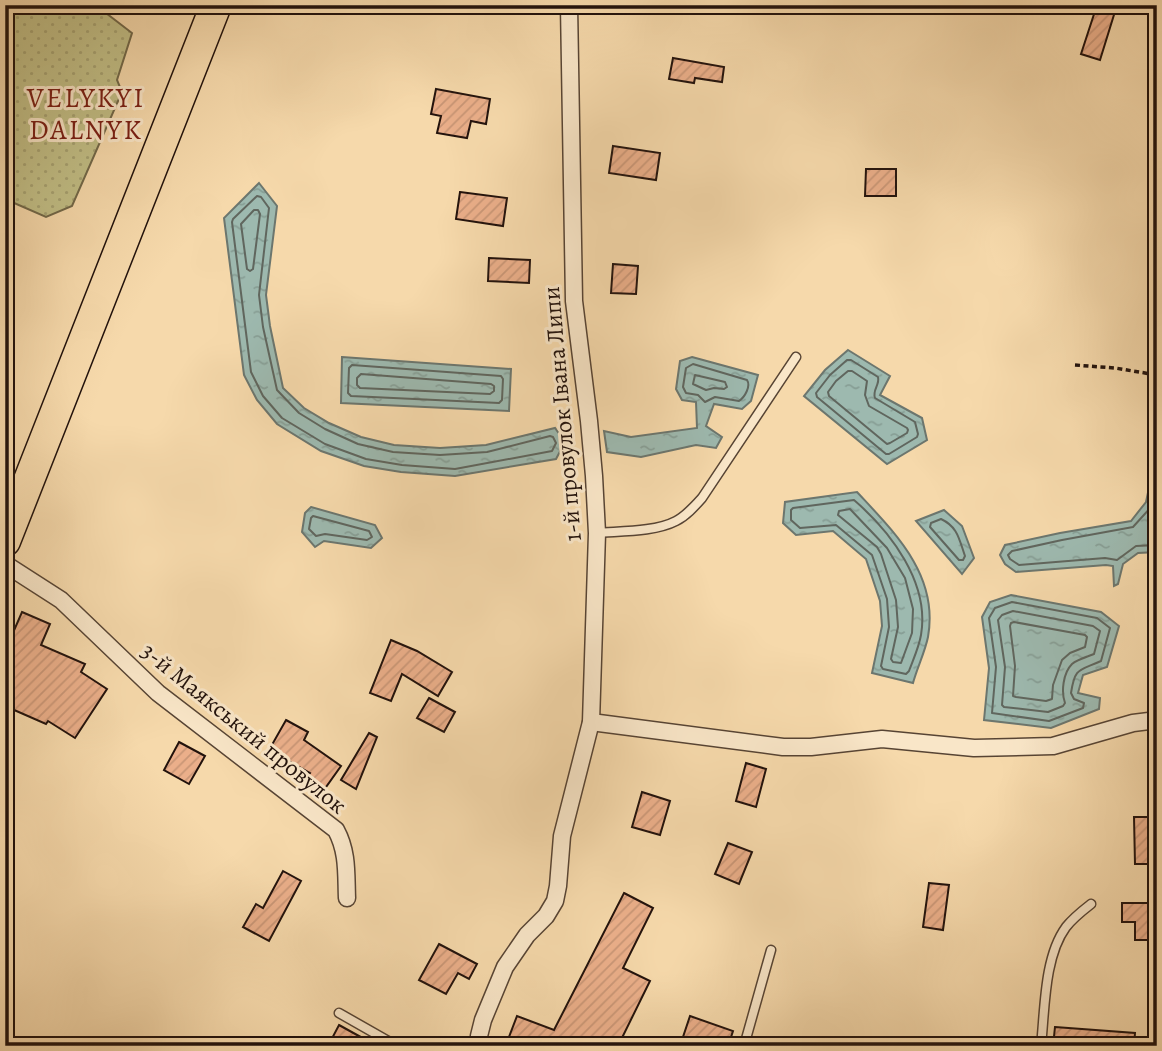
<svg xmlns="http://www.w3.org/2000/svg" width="1162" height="1051" font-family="Alegreya,serif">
  <defs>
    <pattern id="grass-dots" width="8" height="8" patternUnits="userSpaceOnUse" patternTransform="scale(1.75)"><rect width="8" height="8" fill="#c1be86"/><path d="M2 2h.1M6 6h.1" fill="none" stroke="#a6a272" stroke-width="1.8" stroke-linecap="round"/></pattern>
    <pattern id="water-ripples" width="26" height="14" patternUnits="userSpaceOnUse" patternTransform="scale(1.75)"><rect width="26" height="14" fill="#9db9af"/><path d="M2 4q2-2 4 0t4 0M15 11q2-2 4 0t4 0" fill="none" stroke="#879e95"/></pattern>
    <pattern id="building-hatch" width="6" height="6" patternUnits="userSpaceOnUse" patternTransform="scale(1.75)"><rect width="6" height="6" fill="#ebaf8a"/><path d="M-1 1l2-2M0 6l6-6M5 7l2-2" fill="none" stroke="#c99676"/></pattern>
  </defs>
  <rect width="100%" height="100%" fill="#f6d9ab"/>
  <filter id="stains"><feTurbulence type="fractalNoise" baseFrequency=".00286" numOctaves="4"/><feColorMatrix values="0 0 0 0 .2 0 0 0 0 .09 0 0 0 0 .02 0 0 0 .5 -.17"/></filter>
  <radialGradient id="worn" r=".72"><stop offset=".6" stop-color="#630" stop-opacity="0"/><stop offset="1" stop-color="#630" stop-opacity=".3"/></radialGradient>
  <path fill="url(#grass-dots)" stroke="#726849" stroke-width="2" d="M5,5H89L98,7L132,33L117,80L122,92L72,206L46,217L5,199Z"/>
  <g fill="url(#water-ripples)" stroke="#6c766e" stroke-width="2">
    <path d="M259,183L277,206L266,295L270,326L283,388L304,408L329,423L361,437L394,445L440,448L486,445L555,428L565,442L556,459L455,476L401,472L364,466L321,451L277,424L257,400L244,375L224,218Z"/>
    <path d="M848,350L890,376L880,395L922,418L927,440L887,464L804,396L825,370Z"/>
    <path d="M342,357L511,369L509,411L341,403Z"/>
    <path d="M692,357L758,375L751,401L742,409L714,404L706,426L722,437L716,448L696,445L641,457L607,452L604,431L631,437L697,428L696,402L682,400L676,389L680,361Z"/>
    <path d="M1157,460V552L1138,553L1123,564L1118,584L1114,586L1113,566L1106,565L1016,572L1005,564L1000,555L1005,545L1060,533L1131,521L1146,502L1154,464Z"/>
    <path d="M857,492C895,533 939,575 928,637C925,652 917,668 913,683L872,673L882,626L880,601L866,559L833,531L796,535L783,523L785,502Z"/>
    <path d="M311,507L375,525L382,538L371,548L324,541L315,547L302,532L305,513Z"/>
    <path d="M944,510L962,526L974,558L962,574L916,521Z"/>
    <path d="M1011,595L1101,612L1119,626L1107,667L1083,675L1078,693L1100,698L1099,709L1051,728L984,720L989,668L982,617L990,602Z"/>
  </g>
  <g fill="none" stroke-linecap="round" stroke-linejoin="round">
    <g stroke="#60665e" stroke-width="2">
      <path d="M257,196L261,197L269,208L259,295L263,327L277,390L299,413L325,429L358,444L393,452L440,455L487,452L550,436L553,437L556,443L552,451L455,469L402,465L366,459L325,444L282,418L263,396L251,372L232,222L233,219Z"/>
      <path d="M254,210H258L260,214L253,269L250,271L247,269L241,224Z"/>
      <path d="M847,360H851L878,377C880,385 872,390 875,398L915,422L918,434L917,437L889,454H886L817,397L816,393L830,375Z"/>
      <path d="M693,364L747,380C751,386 745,397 739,401L715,397L705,402L698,395L686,393L683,387L686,368Z"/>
      <path d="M352,365L501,376L503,379L502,400L499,403L351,396L348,393L349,368Z"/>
      <path d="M848,371H852L867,381L865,395L869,406L907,428L908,430L907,433L890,443L887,444L829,396L828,392L836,381Z"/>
      <path d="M361,374L491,384L494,386V391L490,394L360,388L357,385V378Z"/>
      <path d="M695,375L725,382L727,387L724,389L714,388L706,390L693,384Z"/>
      <path d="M1157,485L1152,506L1133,527L1062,540L1012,551L1008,555L1010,559L1019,565L1105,558L1117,560L1136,546L1157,545"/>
      <path d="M854,500C891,532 930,583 921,635C919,647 913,660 909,671L906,674L883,669L881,666L889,627L887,599L872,555L836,525L800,528L791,520V510L793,508Z"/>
      <path d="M850,509L887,548L905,578L913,609L912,633L901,663L893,662L891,659L898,627L896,600L881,554L877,547L838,515L839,511Z"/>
      <path d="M313,516L369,531L372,537L367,540L325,534L316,536L309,529L311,518Z"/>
      <path d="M941,519C958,527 959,539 965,556L963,560H959L930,527L931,523Z"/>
      <path d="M1012,602L1097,618L1110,628L1101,661C1079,671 1075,667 1071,693L1074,699L1084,703L1083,708L1049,721L992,713L996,667L989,618L995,608Z"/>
      <path d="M1013,611L1093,626L1100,631L1094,654C1087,657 1078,659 1072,664C1063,673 1061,692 1065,703L1063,706L1048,712L1004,707L1002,705L1005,667L998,620L1002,615Z"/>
      <path d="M1014,622L1085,635L1087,637L1085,647L1070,653L1062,660L1053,685L1052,699L1046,701L1016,697L1013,696L1015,666L1010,626L1011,623Z"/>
    </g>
  </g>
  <g fill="url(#building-hatch)" stroke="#22120c" stroke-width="2">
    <path d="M1097,5H1117L1100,60L1081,54Z"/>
    <path d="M673,58L724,67L722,82L695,78L694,83L669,79Z"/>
    <path d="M436,89L490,99L486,124L471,121L467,138L437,133L441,116L431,114Z"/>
    <path d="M613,146L660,153L656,180L609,173Z"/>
    <path d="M866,169H896V196H865Z"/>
    <path d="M460,192L507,198L503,226L456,219Z"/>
    <path d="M489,258L530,260L529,283L488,281Z"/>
    <path d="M613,264L638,266L636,294L611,293Z"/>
    <path d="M22,612L50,624L41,645L85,664L81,672L107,689L75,738L48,721L46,724L5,706V651Z"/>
    <path d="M391,640L417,651L452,672L438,696L402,674L391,701L370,693Z"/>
    <path d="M429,698L455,712L444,732L417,718Z"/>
    <path d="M286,720L308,732L304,740L341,766L321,794L304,782L310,773L269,750Z"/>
    <path d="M369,733L377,737L356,789L341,780Z"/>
    <path d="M179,742L205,756L189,784L164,770Z"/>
    <path d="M746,763L766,769L756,807L736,801Z"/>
    <path d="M642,792L670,801L660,835L632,827Z"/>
    <path d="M1134,817H1157V864H1135Z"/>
    <path d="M728,843L752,852L739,884L715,874Z"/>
    <path d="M283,871L301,881L269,941L243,927L256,904L263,908Z"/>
    <path d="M929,883L949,885L943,930L923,927Z"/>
    <path d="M624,893L653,908L623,968L650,981L618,1046H531L509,1037L517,1016L554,1030Z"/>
    <path d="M1122,903H1157V940H1135V922H1122Z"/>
    <path d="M439,944L477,964L469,979L458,973L446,994L419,980Z"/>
    <path d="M690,1016L733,1031L728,1046H680Z"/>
    <path d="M339,1025L377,1046H328Z"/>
    <path d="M1055,1027L1135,1033L1134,1046H1053Z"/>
  </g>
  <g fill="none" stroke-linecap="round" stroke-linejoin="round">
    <defs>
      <g id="lane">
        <path d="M597,533C620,531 655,532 676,521C686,516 694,507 702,498L796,357"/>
        <path d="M339,1013L397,1046"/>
        <path d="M744,1046L771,950"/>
        <path d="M1041,1046C1045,1009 1044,957 1066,927C1073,918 1082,911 1091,904"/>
      </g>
      <g id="street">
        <path d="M5,485L25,493"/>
        <path d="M5,564L61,600L158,693L336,830C348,852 346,874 347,898"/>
        <path d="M591,722L783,747H811L882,739L974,748L1053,746L1133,723L1157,720"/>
        <path d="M480,1046L479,1036L483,1020L505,967L527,935L546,916L555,901L558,886L562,836L591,722L597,533L594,476L589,421L574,301L569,5"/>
      </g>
      <path id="highway" d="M5,541L216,5"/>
    </defs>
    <use href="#lane" stroke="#574434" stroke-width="11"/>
    <use href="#street" stroke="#574434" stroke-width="19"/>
    <use href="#highway" stroke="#22120c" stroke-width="33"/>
    <path stroke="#22120c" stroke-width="3.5" stroke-dasharray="5 3.5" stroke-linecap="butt" d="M1075,365L1115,368L1157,375"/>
    <use href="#lane" stroke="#f9e6c8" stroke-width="8"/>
    <use href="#street" stroke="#f9e6c8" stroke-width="16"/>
    <use href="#highway" stroke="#f6d9ab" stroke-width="30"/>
  </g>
  <g text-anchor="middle" stroke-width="6" stroke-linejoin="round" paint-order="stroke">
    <g font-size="24" fill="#22120c" stroke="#f9e6c8">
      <text transform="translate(562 414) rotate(-95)" y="8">1-й провулок Івана Липи</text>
      <text transform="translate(244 728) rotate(39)" y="8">3-й Маякський провулок</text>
    </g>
    <g font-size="28" letter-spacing="2" fill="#7a1f14" stroke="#f9e6c8">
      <text x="86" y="107">VELYKYI<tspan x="86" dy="32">DALNYK</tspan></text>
    </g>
  </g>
  <rect width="1162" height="1051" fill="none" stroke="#f6d9ab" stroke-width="28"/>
  <rect x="7" y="7" width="1148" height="1037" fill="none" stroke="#22120c" stroke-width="3.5"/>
  <rect x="14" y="14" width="1134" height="1023" fill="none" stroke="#22120c" stroke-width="2"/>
  <rect width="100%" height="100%" filter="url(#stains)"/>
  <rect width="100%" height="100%" fill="url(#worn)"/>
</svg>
